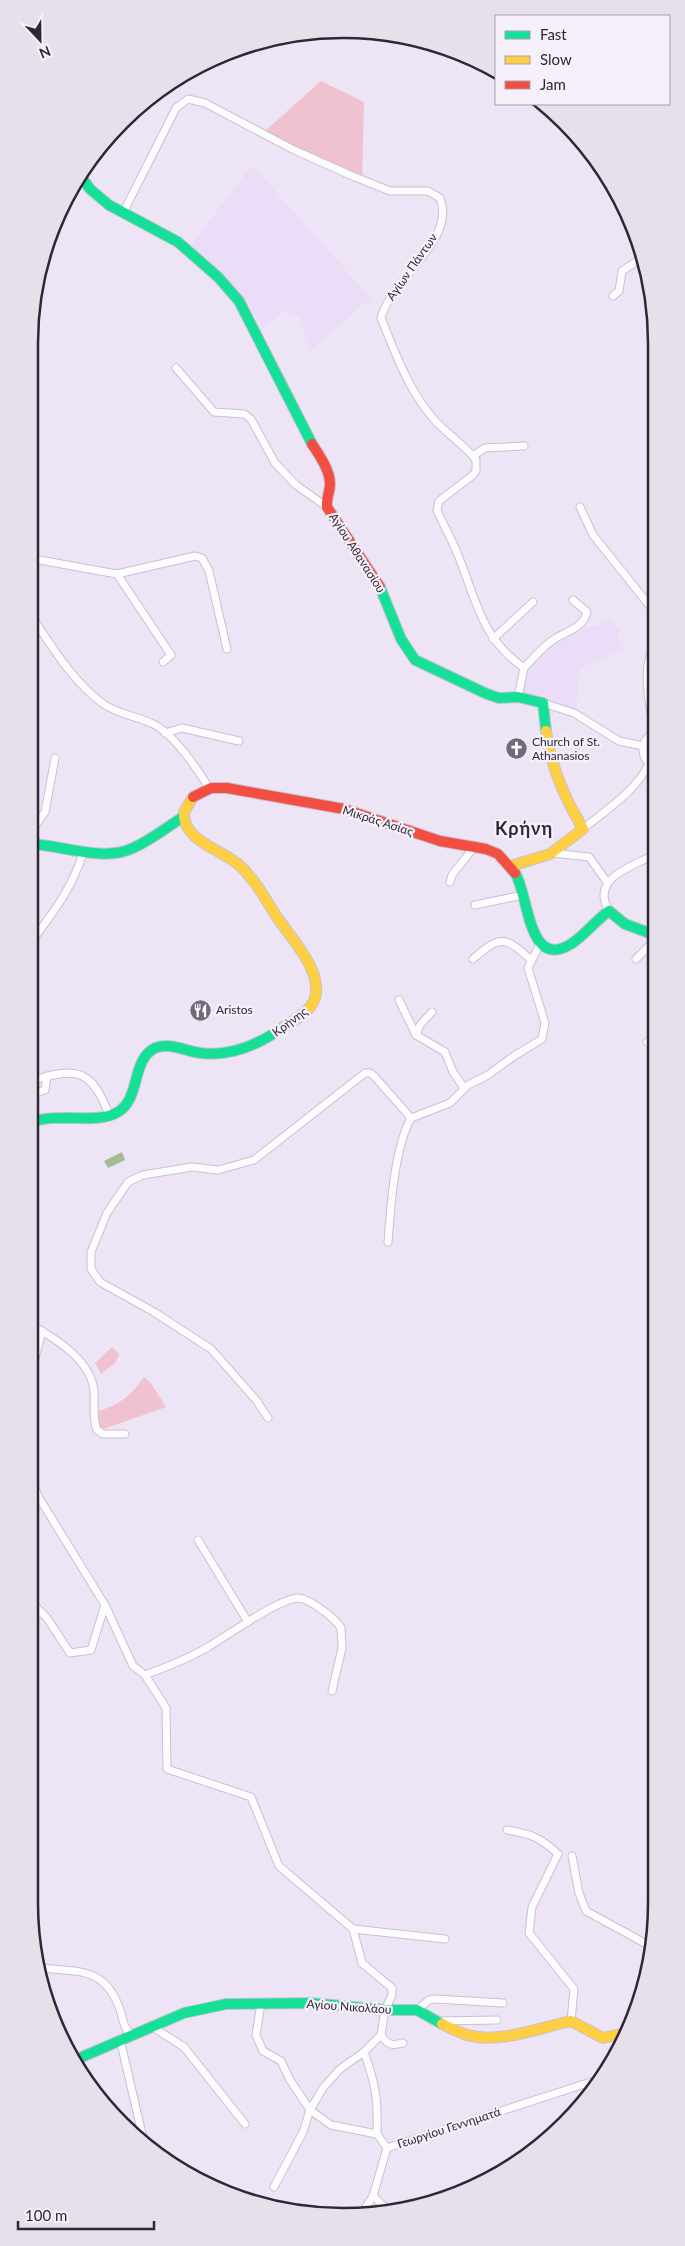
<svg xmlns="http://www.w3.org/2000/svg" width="685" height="2246" font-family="Lato,sans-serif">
  <rect width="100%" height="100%" fill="#ede5f5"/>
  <g fill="#ebddf7">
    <path d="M252,165L371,298L311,350L298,316L286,310L263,328L238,291L191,245Z"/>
    <path d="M611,619L620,631L617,635L624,649L581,668L575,715L522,698L528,666L548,645L576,630L600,625Z"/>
  </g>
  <g fill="#f0c2cf">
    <path d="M321,81L364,102L362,180L265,131Z"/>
    <path d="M653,738V763L645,754L647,742Z"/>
    <path d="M112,1347L119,1354L116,1362L101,1374L95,1363Z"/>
    <path d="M144,1377L150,1382L166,1407L98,1431L99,1411C122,1403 130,1396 144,1377Z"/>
  </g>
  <path fill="#a6bb90" d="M122,1152L125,1160L108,1168L104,1161Z"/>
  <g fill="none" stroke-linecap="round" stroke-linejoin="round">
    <defs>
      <g id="street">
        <path d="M124,211L176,108L188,99L205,103L294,150L350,175L390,191H428L440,198C457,240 391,279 381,318C395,352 408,389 432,417C445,433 464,444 476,460V471L473,475L439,501L437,510C443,525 452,539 458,555C476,599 481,638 524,668L518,697"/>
        <path d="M613,296L619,291L622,271L642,258"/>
        <path d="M176,368L214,412L244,414L251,419L275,463L296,485L327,507"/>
        <path d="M473,456L485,448L524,446"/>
        <path d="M580,507L593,535L653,610"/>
        <path d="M34,559L117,574L195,556L202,558L209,571L227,649"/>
        <path d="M117,574L171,655L163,662"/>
        <path d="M34,620C54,650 73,681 102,703C117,714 135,716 151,723C172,731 198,770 209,788"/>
        <path d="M493,639L533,602"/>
        <path d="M524,668C533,659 542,647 553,640C564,632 584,628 587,612L573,600"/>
        <path d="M543,703L574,713L619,741L643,746"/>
        <path d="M653,725C649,700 642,673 653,648"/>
        <path d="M165,733L182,728L239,741"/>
        <path d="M652,766C640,757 640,742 653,733"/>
        <path d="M33,829L45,812L55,758"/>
        <path d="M583,829C607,809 635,792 649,764"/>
        <path d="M553,853L589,857L607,882"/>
        <path d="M450,882L452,875L474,847"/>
        <path d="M475,905L523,895"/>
        <path d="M609,911C590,879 630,867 652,856"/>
        <path d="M32,941C55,910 73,887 84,850"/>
        <path d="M473,959C500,935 505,936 531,960"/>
        <path d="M636,959L652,943"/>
        <path d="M399,1000L416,1035L445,1052L453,1072L464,1088"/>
        <path d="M416,1035L420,1025L432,1012"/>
        <path d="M647,1042L652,1039"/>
        <path d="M32,1081C77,1065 93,1071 109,1115"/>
        <path d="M32,1094L45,1090L47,1076"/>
        <path d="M388,1242C391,1206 394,1149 411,1118"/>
        <path d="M31,1325C55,1338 91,1360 94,1391C95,1404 92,1418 97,1430L103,1434H125"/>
        <path d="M31,1373L42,1331"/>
        <path d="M268,1418L256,1400L211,1349L154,1312L100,1282L91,1269V1252L107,1213L128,1182L143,1175L192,1167L218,1170L254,1160L365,1073H370L374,1076L411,1118L450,1103L468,1085L488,1075L514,1056L542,1039L545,1023L528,968L540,944"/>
        <path d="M30,1459L31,1477L38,1496L105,1605L133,1666L145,1675C167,1667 188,1659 208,1647C227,1636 278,1599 298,1598C309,1598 336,1619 341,1628L342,1648L332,1691"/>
        <path d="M198,1540L248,1622"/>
        <path d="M30,1601L47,1618L70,1653L91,1650L105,1605"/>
        <path d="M145,1675L166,1708L167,1769L251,1797L279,1866L353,1929L362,1963L392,1988V1995L385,2010L381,2035L364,2052L340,2069L323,2088L310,2110L303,2132L274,2187"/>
        <path d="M507,1830C531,1834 540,1837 558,1854L532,1907L529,1933L574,1989L571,2021"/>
        <path d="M572,1856L579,1893L586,1911L650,1946"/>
        <path d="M353,1929L445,1939"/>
        <path d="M42,1968C78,1972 104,1967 119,2007C124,2018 121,2025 131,2034"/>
        <path d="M261,2003L256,2035L263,2051L281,2061L290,2080L310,2110L331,2125L377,2134L387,2148"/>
        <path d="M417,2010L429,2000L436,1999L503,2003"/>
        <path d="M438,2021L497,2020"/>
        <path d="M151,2026L184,2047L245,2124"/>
        <path d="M381,2035C388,2045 391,2046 403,2043"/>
        <path d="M120,2039L143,2138"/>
        <path d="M364,2052C376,2085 378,2100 377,2134"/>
        <path d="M387,2148L603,2078"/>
        <path d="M373,2196L387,2209"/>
        <path d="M364,2210L373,2196L387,2148"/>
      </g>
      <g id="fast">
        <path d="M79,174L90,189L109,205L178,242L218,277L239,301L312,444"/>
        <path d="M380,587L401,639L415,660L487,694L499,698L518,697L543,703L546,731"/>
        <path d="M33,844C64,846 104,862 133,848C151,840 167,827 183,817"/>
        <path d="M515,873C529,894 527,971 571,944C585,935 595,921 609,911L625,924L652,934"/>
        <path d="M32,1122C59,1112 97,1125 118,1112C141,1098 131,1060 155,1048C169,1042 186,1051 200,1053C231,1057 260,1044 285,1026"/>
        <path d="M75,2060L184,2013L226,2004L311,2003L385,2010H417L442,2024"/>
      </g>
      <g id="slow">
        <path d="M193,797L184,812C182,841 221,849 239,865C256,880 266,901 279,920C290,936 303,950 311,968C315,977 318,988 315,998C311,1011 296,1019 285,1026"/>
        <path d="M511,866L550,854L583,829C565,798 551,768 546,731"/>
        <path d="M442,2024C450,2028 458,2032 467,2035C499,2044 539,2028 571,2021L603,2038L621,2034"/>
      </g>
      <g id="jam">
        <path d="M312,444C319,455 330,470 330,484C330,492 326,498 327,507L380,587"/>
        <path d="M193,797L211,788H227L344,809L440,841L486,849L498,854L515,873"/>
      </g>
    </defs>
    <use href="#street" stroke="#c9c1d0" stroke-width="9"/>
    <use href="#fast" stroke="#c9c1d0" stroke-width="12"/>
    <use href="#slow" stroke="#c9c1d0" stroke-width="12"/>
    <use href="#jam" stroke="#c9c1d0" stroke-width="12"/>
    <use href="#street" stroke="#fcfbfe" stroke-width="7"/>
    <use href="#fast" stroke="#16e098" stroke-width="10"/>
    <use href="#slow" stroke="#ffcf43" stroke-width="10"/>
    <use href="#jam" stroke="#f24e42" stroke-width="10"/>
  </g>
  <defs>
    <symbol id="church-disc" viewBox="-11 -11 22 22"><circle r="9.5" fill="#72697a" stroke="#f6f0fa"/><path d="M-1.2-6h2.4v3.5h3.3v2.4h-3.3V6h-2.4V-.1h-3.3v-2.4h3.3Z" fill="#fff"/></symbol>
    <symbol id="restaurant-disc" viewBox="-11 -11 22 22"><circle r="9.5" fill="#72697a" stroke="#f6f0fa"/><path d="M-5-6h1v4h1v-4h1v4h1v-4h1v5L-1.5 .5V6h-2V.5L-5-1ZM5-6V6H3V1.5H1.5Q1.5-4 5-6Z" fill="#fff"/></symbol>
  </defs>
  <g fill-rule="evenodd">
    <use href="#church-disc" x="504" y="736" width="25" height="25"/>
    <use href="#restaurant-disc" x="188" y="998" width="25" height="25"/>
  </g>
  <g text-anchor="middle" stroke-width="4.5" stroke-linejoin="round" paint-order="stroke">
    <g font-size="12" fill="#302638" stroke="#f6f0fa">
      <text transform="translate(412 267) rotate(-55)" y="4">Αγίων Πάντων</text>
      <text transform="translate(357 553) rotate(57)" y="4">Αγίου Αθανασίου</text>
      <text transform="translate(378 821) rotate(18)" y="4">Μικράς Ασίας</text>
      <text transform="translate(290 1022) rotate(-37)" y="4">Κρήνης</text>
      <text transform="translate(349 2007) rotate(4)" y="4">Αγίου Νικολάου</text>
      <text transform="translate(449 2128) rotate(-18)" y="4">Γεωργίου Γεννηματά</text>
    </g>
    <g font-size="12" fill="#302638" stroke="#f6f0fa" text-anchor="start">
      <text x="532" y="746">Church of St.<tspan x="532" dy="14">Athanasios</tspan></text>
      <text x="216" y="1014">Aristos</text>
    </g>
    <g font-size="18" font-weight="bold" letter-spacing="1" fill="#302638" stroke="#f6f0fa">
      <text x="524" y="835">Κρήνη</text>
    </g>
  </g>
  <path d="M0 0H685V2246H0ZM343 38H343A305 305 0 0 1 648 343V1903A305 305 0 0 1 343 2208H343A305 305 0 0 1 38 1903V343A305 305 0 0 1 343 38Z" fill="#e6e0ea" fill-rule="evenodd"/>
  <path fill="none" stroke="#302638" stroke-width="2.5" d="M343 38H343A305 305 0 0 1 648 343V1903A305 305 0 0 1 343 2208H343A305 305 0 0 1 38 1903V343A305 305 0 0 1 343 38Z"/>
  <rect x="495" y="15" width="175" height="90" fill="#f6f0fa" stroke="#a79fac"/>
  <rect x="505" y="31" width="25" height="8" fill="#16e098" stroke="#a79fac"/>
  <text x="540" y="40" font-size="15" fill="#302638">Fast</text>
  <rect x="505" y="56" width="25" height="8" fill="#ffcf43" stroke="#a79fac"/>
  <text x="540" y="65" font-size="15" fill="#302638">Slow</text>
  <rect x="505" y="81" width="25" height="8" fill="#f24e42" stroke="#a79fac"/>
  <text x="540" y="90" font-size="15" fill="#302638">Jam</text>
  <g transform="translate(40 40) rotate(158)" stroke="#f6f0fa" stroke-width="4" paint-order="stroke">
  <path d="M0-4L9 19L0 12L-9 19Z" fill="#302638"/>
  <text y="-8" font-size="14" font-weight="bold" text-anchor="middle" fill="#302638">N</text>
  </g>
  <path d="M18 2221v8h136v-8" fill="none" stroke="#302638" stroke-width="2.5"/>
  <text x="25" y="2221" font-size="15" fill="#302638" stroke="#f6f0fa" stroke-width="4" paint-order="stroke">100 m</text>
</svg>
